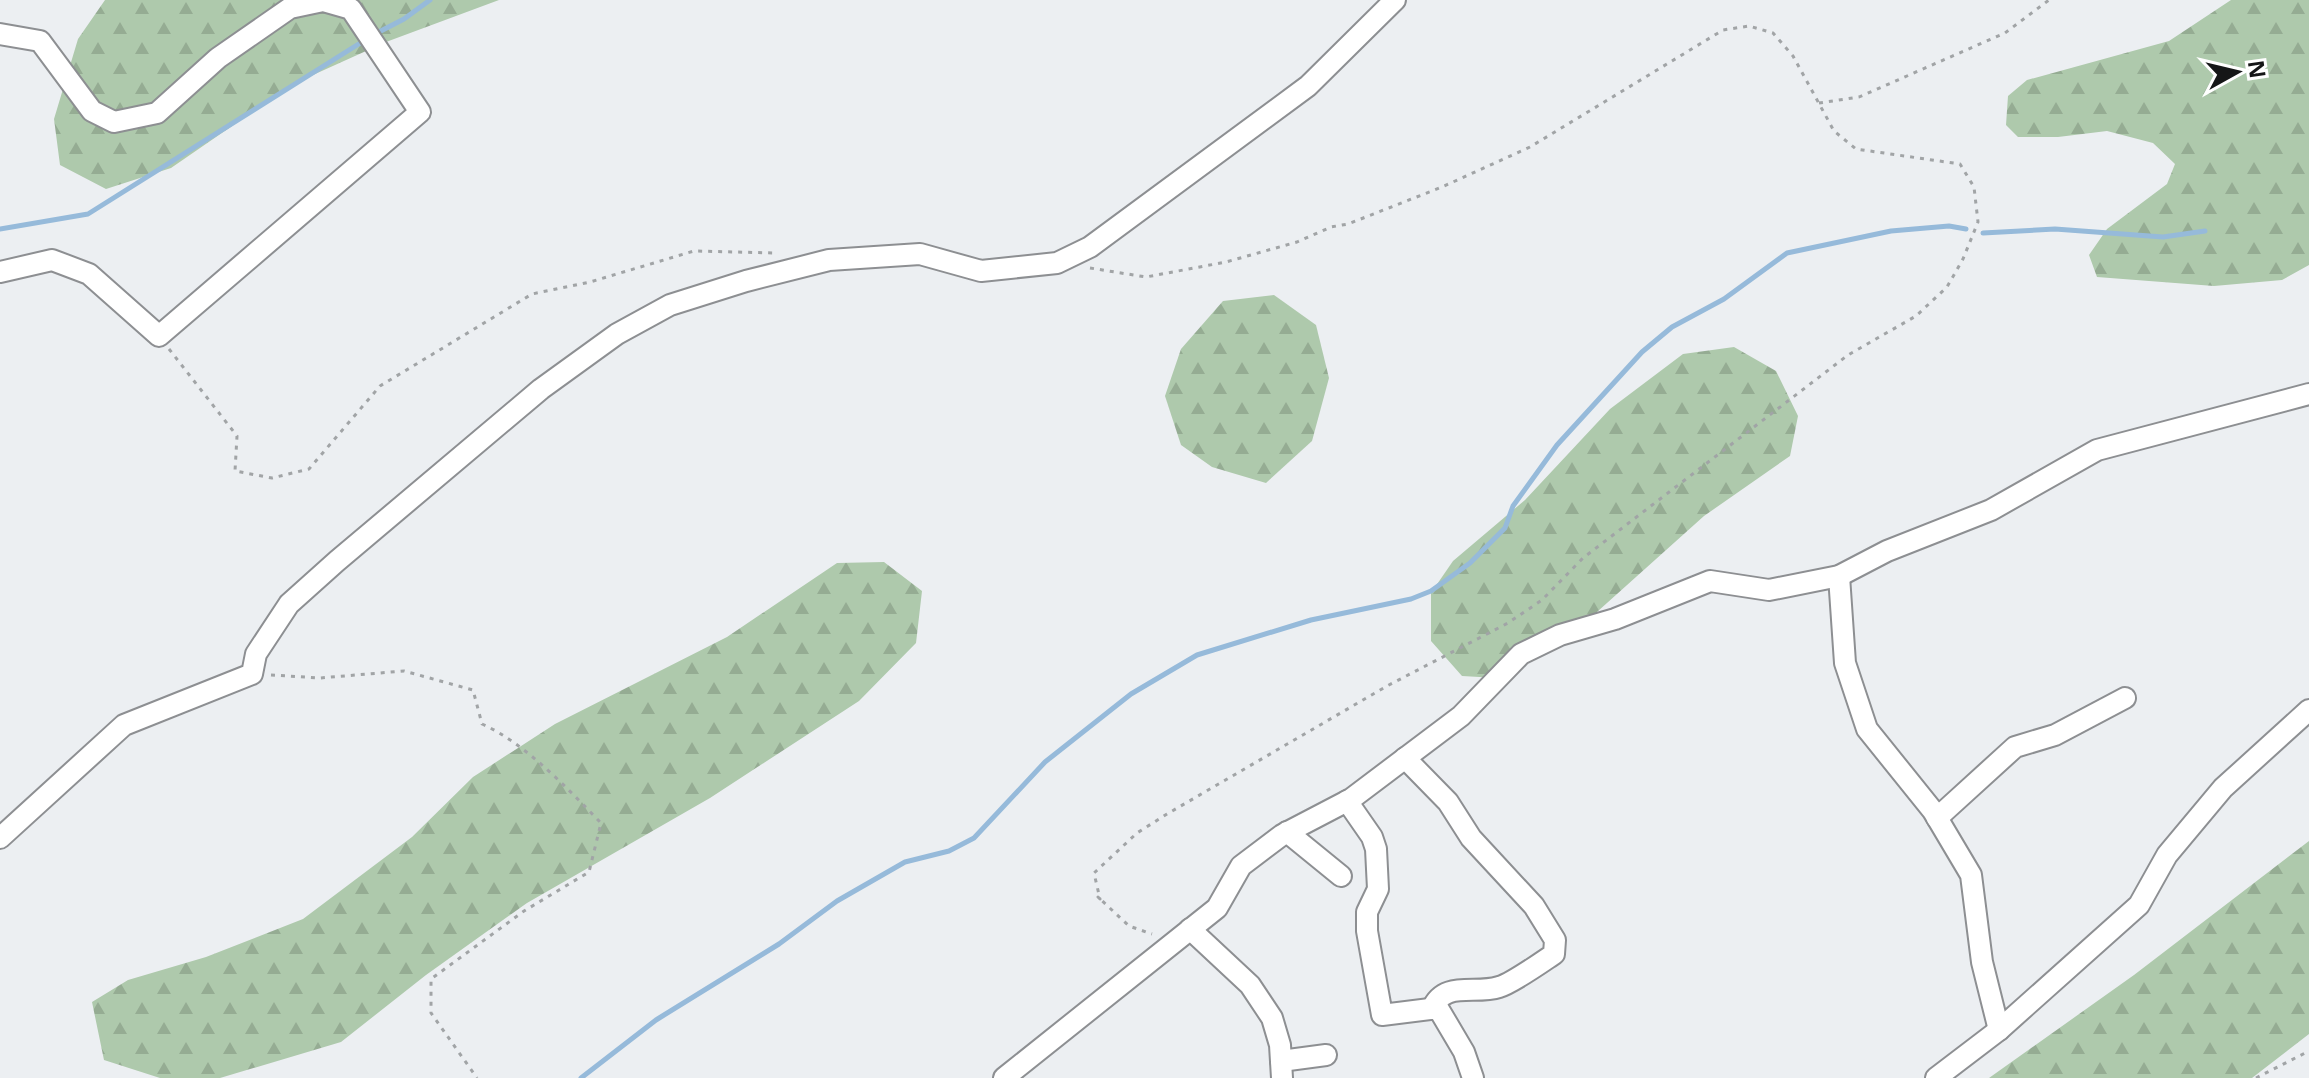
<svg xmlns="http://www.w3.org/2000/svg" width="2309" height="1078" font-family="'Open Sans',sans-serif">
  <defs>
    <pattern id="forest-firs" width="22" height="20" patternUnits="userSpaceOnUse" patternTransform="scale(2)"><rect width="22" height="20" fill="#aec9ac"/><path d="M5 1l3.5 6h-7zM16 11l3.5 6h-7z" fill="#95ac93"/></pattern>
  </defs>
  <rect width="100%" height="100%" fill="#eceff2"/>
  <g fill="url(#forest-firs)">
    <path d="M105,0H499L386,42L293,84L171,168L106,189L60,165L54,119L78,39Z"/>
    <path d="M2231,0H2309V265L2282,280L2214,286L2097,277L2089,255L2107,229L2167,184L2175,164L2153,143L2107,131L2058,137H2018L2006,125L2008,96L2027,80L2169,41Z"/>
    <path d="M1274,295L1316,325L1329,378L1312,441L1266,483L1212,467L1181,445L1165,396L1181,349L1223,301Z"/>
    <path d="M1734,347L1776,371L1798,416L1790,456L1704,516L1578,629L1497,678L1462,676L1431,641V593L1453,561L1525,500L1610,409L1683,354Z"/>
    <path d="M884,562L922,591L916,643L859,701L710,798L527,903L426,975L341,1042L220,1078H160L104,1060L92,1002L128,980L206,957L303,919L412,837L473,777L555,724L727,637L837,563Z"/>
    <path d="M2309,841V1034L2252,1078H1989L2134,975Z"/>
  </g>
  <g fill="none" stroke-linecap="round" stroke-linejoin="round">
    <g stroke="#96bada" stroke-width="5">
      <path d="M373,35L404,19L430,0"/>
      <path d="M0,229L88,214L365,40"/>
      <path d="M1983,233L2055,229L2163,237L2205,231"/>
      <path d="M581,1078L656,1020L779,944L837,901L905,862L949,851L974,838L1045,762L1131,694L1197,655L1311,620L1411,599L1431,591L1470,563L1505,528L1513,506L1557,445L1642,352L1672,327L1724,299L1787,253L1891,231L1949,226L1966,229"/>
    </g>
    <defs>
      <g id="minor">
        <path d="M0,34L40,41L92,111L114,122L157,113L218,58L290,8L323,1L351,9L420,112L159,336L89,274L52,260L0,272"/>
        <path d="M1839,576L1845,663L1867,729L1933,811L1971,875L1982,962L1999,1030"/>
        <path d="M1405,758L1448,802L1471,838L1534,906L1555,940L1554,954C1542,962 1511,984 1499,987C1475,995 1444,980 1432,1009"/>
        <path d="M1347,801L1372,837L1376,849L1378,889L1367,912V931L1382,1015L1438,1008L1464,1052L1473,1078"/>
        <path d="M1937,818L2015,747L2055,735L2125,698"/>
        <path d="M1287,832L1341,876"/>
        <path d="M0,838L124,725L252,674L256,654L289,604L337,561L541,389L617,334L670,305L746,281L829,260L920,254L981,271L1057,263L1090,247L1308,86L1395,0"/>
        <path d="M1190,929L1250,985L1272,1018L1280,1045L1282,1078"/>
        <path d="M1281,1061L1326,1055"/>
        <path d="M1004,1078L1217,908L1241,866L1282,835L1351,799L1461,716L1521,654L1560,635L1615,619L1710,581L1769,590L1839,576L1887,551L1991,510L2097,450L2309,394"/>
        <path d="M1936,1078L1999,1030L2139,905L2167,855L2223,788L2309,710"/>
      </g>
    </defs>
    <use href="#minor" stroke="#8d8f92" stroke-width="24"/>
    <g stroke="#a1a4a6" stroke-width="3" stroke-dasharray="4 6" stroke-linecap="butt">
      <path d="M1819,103L1859,97L2005,33L2049,0"/>
      <path d="M1090,268L1146,277L1226,262L1297,242L1331,227L1348,224L1442,187L1530,147L1723,30L1749,26L1773,33L1793,56L1834,131L1856,149L1960,164L1974,187L1978,222L1963,259L1947,287L1916,316L1848,355L1583,558L1542,600L1508,623L1387,686L1167,814L1137,833L1094,873L1100,899L1098,897L1129,926L1152,934"/>
      <path d="M169,349L237,436L235,471L272,478L309,469L380,386L532,294L590,282L694,251L777,253"/>
      <path d="M271,675L320,678L404,671L473,690L482,724C525,743 568,789 601,823L589,872L524,911L431,979V1013L477,1078"/>
      <path d="M2256,1078L2309,1051"/>
    </g>
    <use href="#minor" stroke="#fff" stroke-width="20"/>
  </g>
  <g transform="translate(2237 72) rotate(82)" stroke="#ffffff" stroke-width="6" paint-order="stroke">
  <path d="M0-6L14 30L0 20L-14 30Z" fill="#151617"/>
  <text y="-12" font-size="22" font-weight="bold" text-anchor="middle" fill="#151617">N</text>
  </g>
</svg>
